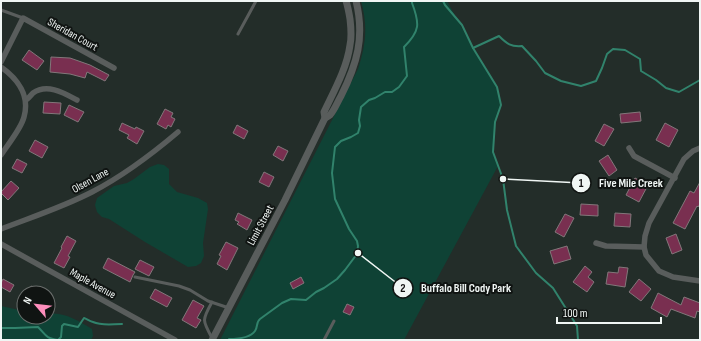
<svg xmlns="http://www.w3.org/2000/svg" width="701" height="341" font-family="'Sofia Sans Condensed',sans-serif">
  <rect width="100%" height="100%" fill="#232d29"/>
  <g fill="#0f4235">
    <path d="M361,1H447L473,48L497,87L501,105L495,122L493,152L498,166L404,340H220L358,69C366,44 368,26 361,1Z"/>
    <path d="M158,164L164,165L169,169V184L177,192L198,198L207,203L208,209L203,243L204,256L201,263L196,266L188,267L145,242L109,219L102,217L97,212L95,205L97,198L114,186L127,183L134,179L150,167Z"/>
    <path d="M1,306L24,311V317H48V314C63,311 79,321 92,329L93,336L91,340H1Z"/>
  </g>
  <g fill="none" stroke-linecap="round" stroke-linejoin="round">
    <g stroke="#31836c" stroke-width="2">
      <path d="M443,1L445,5L462,25L473,48L497,87L501,105L495,122L493,152L503,179L507,210L516,246L536,273L553,288L577,326L578,340"/>
      <path d="M473,48L499,36C507,44 511,47 522,46L536,61L545,73L561,81L581,86L596,81L602,68L607,54L613,49L625,50L640,59L641,71L656,80L666,88L679,92L700,80"/>
      <path d="M1,328H15L38,327C46,335 45,338 58,340L61,337L62,326L64,324L78,327L84,318C87,319 89,321 93,322C102,326 112,324 122,324"/>
      <path d="M229,339C237,339 250,338 255,331C258,327 256,322 260,319L282,303L291,299L306,300L316,292L324,288L337,279L345,270L357,254L358,246L357,241L349,229L335,199L332,173L335,147L341,141L351,137L358,133L360,126L359,120L361,107L369,100L375,98L385,92H392L399,87L407,76L404,47C420,31 420,24 412,3V1"/>
    </g>
  </g>
  <g fill="#792f50" stroke="#82777a">
    <path d="M29,50L44,61L37,70L22,60Z"/>
    <path d="M51,57L70,58L90,65L109,75L105,81L87,72L85,78L70,74L50,72Z"/>
    <path d="M44,102L61,103L60,114L43,113Z"/>
    <path d="M69,105L84,112L78,122L64,115Z"/>
    <path d="M165,109L173,113L171,117L175,119L171,127L168,125L166,129L157,124Z"/>
    <path d="M640,112L641,121L621,123L620,114Z"/>
    <path d="M122,123L135,129L136,127L144,131L137,144L127,138L129,135L119,130Z"/>
    <path d="M665,123L678,130L669,147L656,140Z"/>
    <path d="M604,124L614,129L604,146L595,141Z"/>
    <path d="M237,125L248,131L244,139L233,133Z"/>
    <path d="M35,140L48,147L42,158L29,151Z"/>
    <path d="M278,146L288,151L283,161L273,155Z"/>
    <path d="M608,155L617,170L609,176L599,161Z"/>
    <path d="M17,159L27,164L22,173L12,168Z"/>
    <path d="M264,172L274,177L269,187L259,182Z"/>
    <path d="M635,178L648,185L639,202L626,195Z"/>
    <path d="M11,181L19,188L8,200L1,193V192Z"/>
    <path d="M700,182V204L698,207L697,206L685,229L673,223L690,191L694,193Z"/>
    <path d="M581,204L598,205V216L580,215Z"/>
    <path d="M238,213L252,220L247,230L237,224L239,222L235,220Z"/>
    <path d="M615,213L631,214L630,227L614,226Z"/>
    <path d="M565,214L574,218L564,237L555,232Z"/>
    <path d="M676,234L682,250L672,254L666,238Z"/>
    <path d="M67,236L76,241L68,256L70,257L64,268L54,263L62,248L61,247Z"/>
    <path d="M226,242L238,248L227,270L217,264L221,256L219,255Z"/>
    <path d="M567,246L571,259L554,264L550,251Z"/>
    <path d="M108,258L135,272L133,275L130,282L103,268Z"/>
    <path d="M140,260L154,267L149,276L135,269Z"/>
    <path d="M585,266L592,272L588,277L594,282L587,292L573,282Z"/>
    <path d="M619,267L628,268L625,287L606,284L608,272L618,273Z"/>
    <path d="M301,277L304,283L293,289L290,283Z"/>
    <path d="M3,279L14,285L10,292L1,287V283Z"/>
    <path d="M639,279L651,289L641,301L629,292Z"/>
    <path d="M31,286L44,293H27Z"/>
    <path d="M155,289L172,298L167,307L150,298Z"/>
    <path d="M658,293L681,305L684,297L700,303V312L697,311L695,318L671,309L667,317L651,308Z"/>
    <path d="M193,300L204,306L197,318L201,320L196,328L182,320Z"/>
    <path d="M347,304L354,307L350,315L343,312Z"/>
  </g>
  <g fill="none" stroke-linecap="round" stroke-linejoin="round">
    <g stroke="#595d5c" stroke-width="3">
      <path d="M1,10L23,18"/>
      <path d="M238,34L256,1"/>
      <path d="M135,277L179,286L190,290L208,301L229,308"/>
      <path d="M212,302C202,320 202,320 212,338"/>
      <path d="M324,340L334,321"/>
    </g>
    <g stroke="#595d5c" stroke-width="5.5">
      <path d="M1,62L23,18L114,68"/>
      <path d="M1,67C18,79 30,96 24,117C21,129 8,144 1,155"/>
      <path d="M26,100C29,98 31,95 33,93C47,83 64,93 77,100"/>
      <path d="M629,148L634,156L675,178"/>
      <path d="M700,148L693,151L684,159L649,223L645,236L644,247L646,255L659,271L673,277L700,281"/>
      <path d="M1,229C32,217 63,207 92,192C123,176 152,154 178,132"/>
      <path d="M596,243L606,246L644,247"/>
      <path d="M1,244L175,340"/>
    </g>
    <g stroke="#595d5c" stroke-width="7">
      <path d="M325,118L324,112C334,91 347,68 350,45C352,36 351,28 350,19C349,13 348,7 346,1"/>
      <path d="M212,340L285,200L325,118C327,117 329,116 330,115C334,111 338,101 341,96C357,64 365,37 356,1"/>
    </g>
  </g>
  <g text-anchor="middle" stroke-width="4" stroke-linejoin="round" paint-order="stroke">
    <g font-size="11" fill="#f0f6f4" stroke="#101412">
      <text transform="translate(73 34) rotate(29)" y="4">Sheridan Court</text>
      <text transform="translate(90 180) rotate(-29)" y="4">Olsen Lane</text>
      <text transform="translate(260 225) rotate(-62)" y="4">Limit Street</text>
      <text transform="translate(93 283) rotate(29)" y="4">Maple Avenue</text>
    </g>
  </g>
  <path fill="none" stroke="#f0f6f4" stroke-width="1.5" d="M503 179L581 183M358 253L403 288"/>
  <g fill="#f0f6f4" stroke="#101412" stroke-width="1.5">
    <circle cx="503" cy="179" r="4"/>
    <circle cx="358" cy="253" r="4"/>
    <circle cx="581" cy="183" r="10"/>
    <circle cx="403" cy="288" r="10"/>
  </g>
  <g font-size="12" text-anchor="middle" font-weight="bold" fill="#111">
    <text x="581" y="187">1</text>
    <text x="403" y="292">2</text>
  </g>
  <g font-size="12" text-anchor="middle" font-weight="bold" fill="#f0f6f4" stroke="#101412" stroke-width="4" stroke-linejoin="round" paint-order="stroke">
    <text x="631" y="187">Five Mile Creek</text>
    <text x="466" y="292">Buffalo Bill Cody Park</text>
  </g>
  <rect width="701" height="341" fill="none" stroke="#f0f6f4" stroke-width="4"/>
  <g transform="translate(36 305) rotate(298)"><circle r="19" fill="#101412" stroke="#6a6e6c"/>
  <path d="M0-3L7 15L0 10L-7 15Z" fill="#fe8ebc"/>
  <text y="-6" font-size="11" font-weight="bold" text-anchor="middle" fill="#f0f6f4">N</text>
  </g>
  <path d="M557 317v6h104v-6" fill="none" stroke="#f0f6f4" stroke-width="2"/>
  <text x="563" y="317" font-size="12" fill="#f0f6f4" stroke="#101412" stroke-width="3" paint-order="stroke">100 m</text>
</svg>
